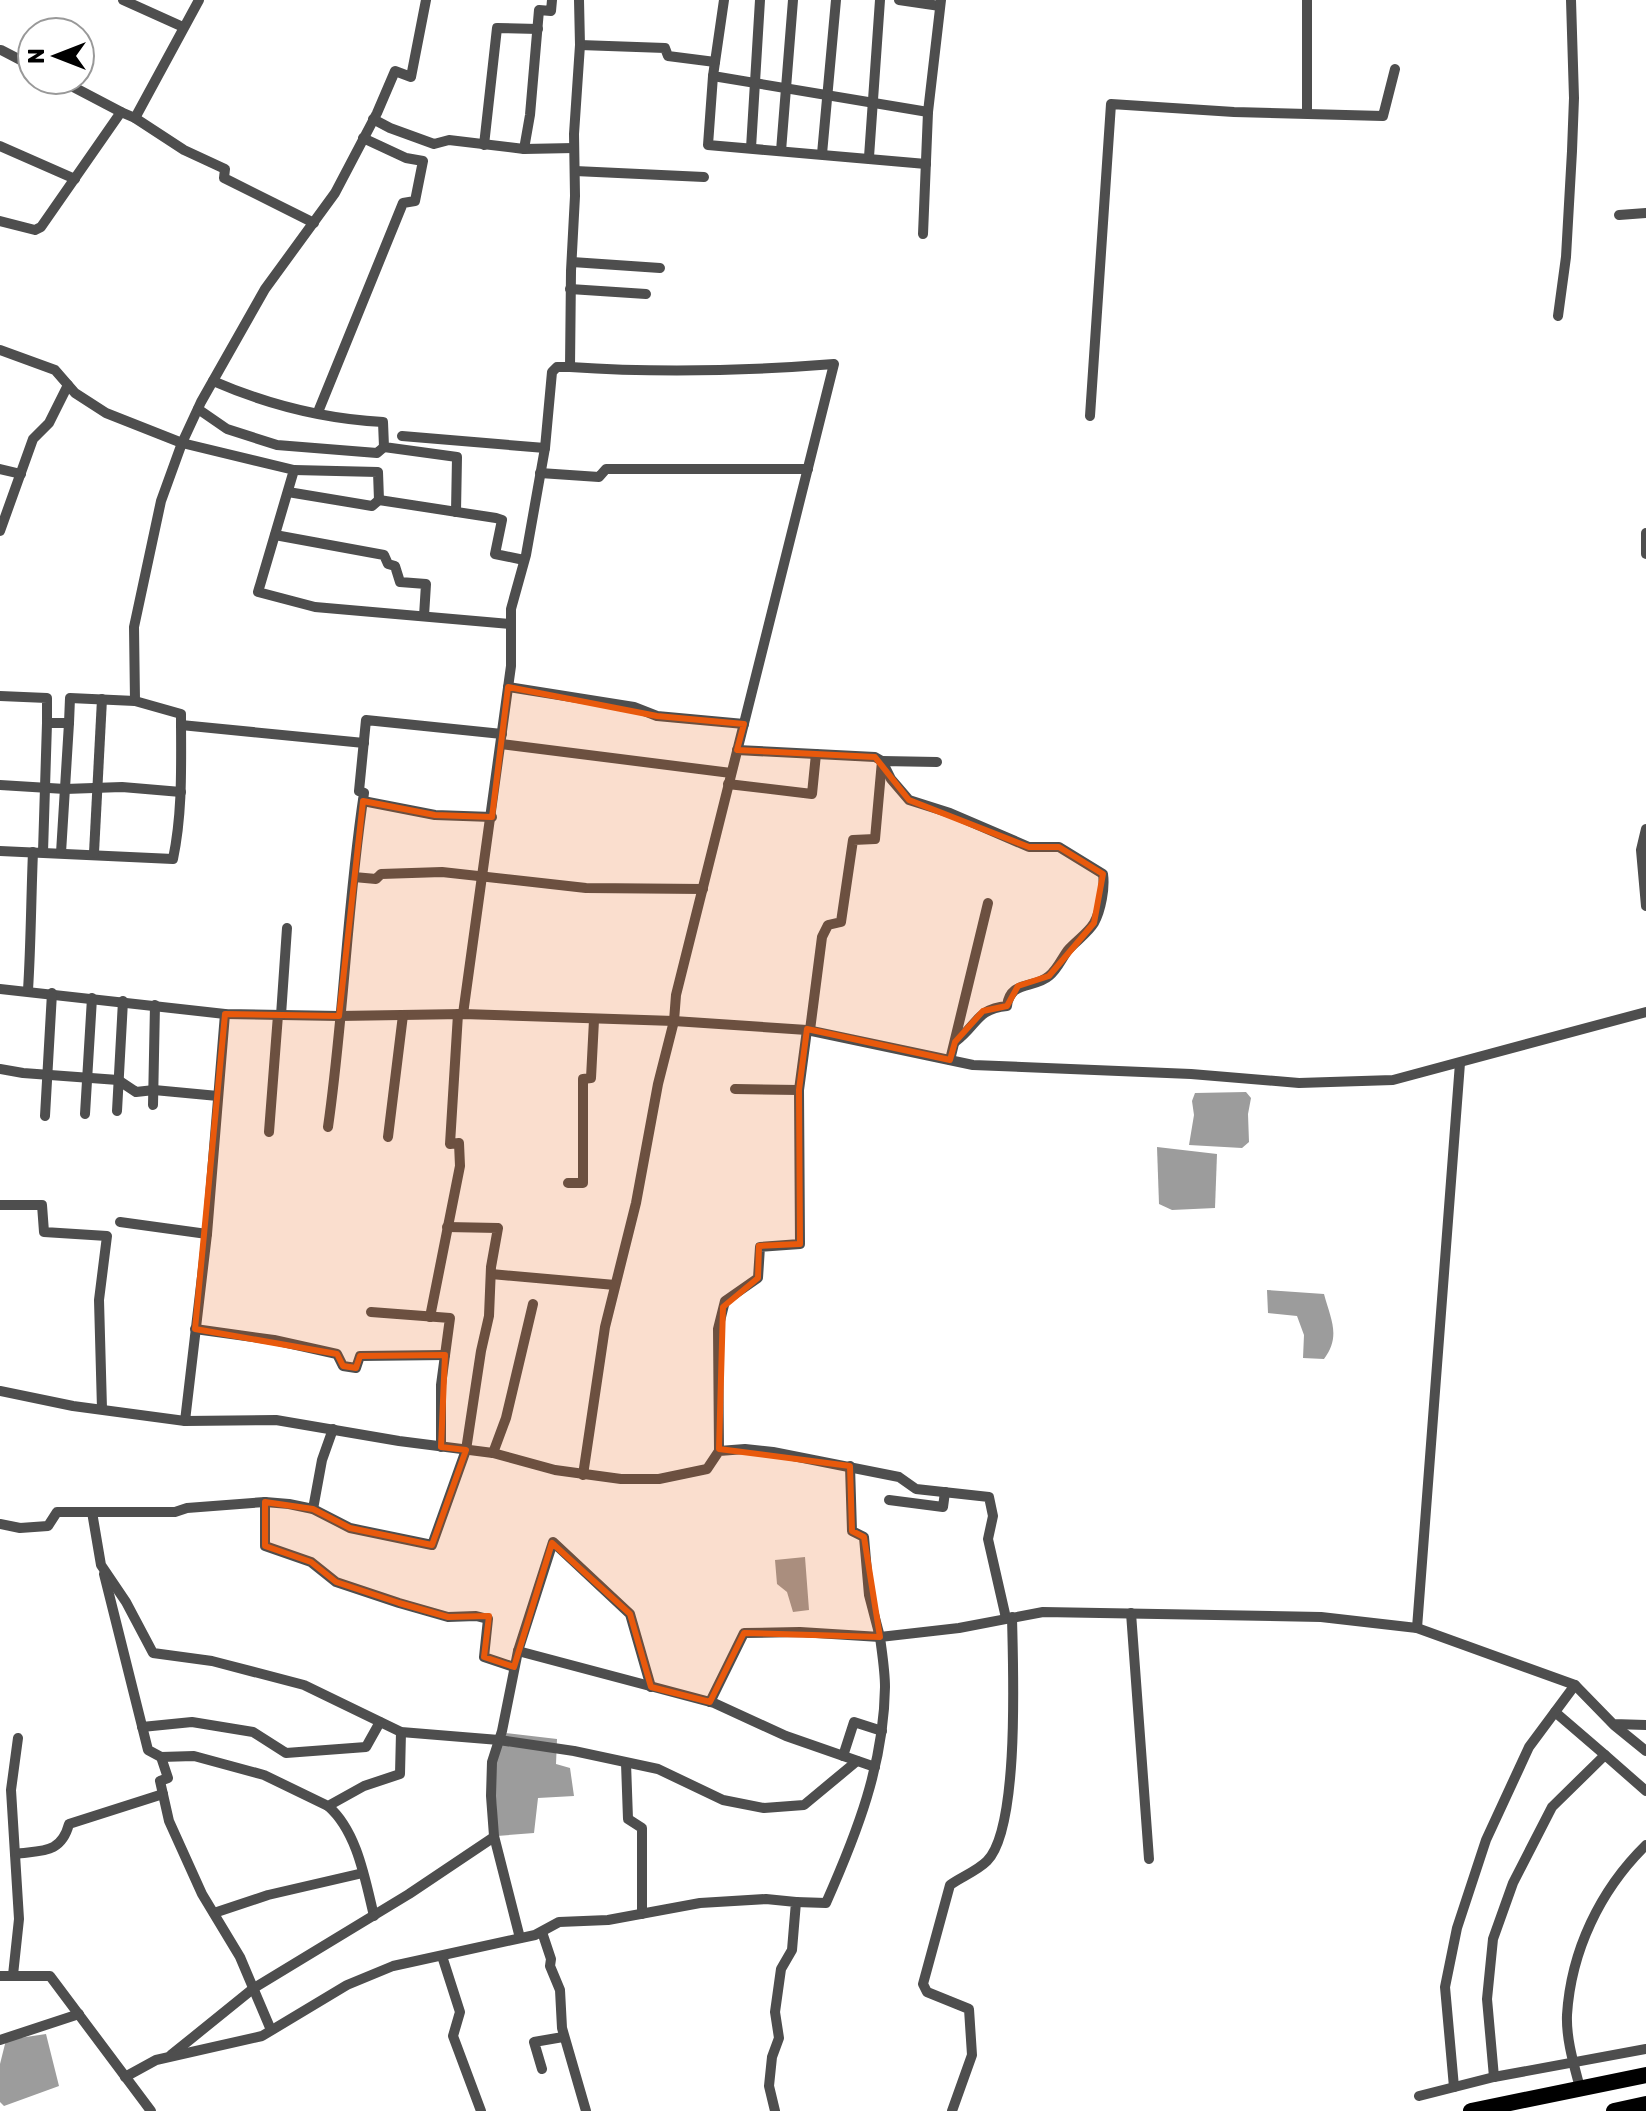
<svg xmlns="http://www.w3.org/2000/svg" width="1646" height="2111" font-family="Rubik,sans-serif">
  <rect width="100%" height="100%" fill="#fff"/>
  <g fill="#9c9c9c">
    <path d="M1246,1092L1251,1098L1248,1114L1249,1142L1242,1148L1189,1145L1194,1115L1192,1101L1195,1093Z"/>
    <path d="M1157,1147L1217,1154L1215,1208L1172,1210L1159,1204Z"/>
    <path d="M1267,1290L1324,1294C1331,1320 1341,1336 1324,1359L1303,1358L1304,1335L1297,1316L1268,1313Z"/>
    <path d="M805,1557L809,1610L793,1612L787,1592L777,1584L775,1560Z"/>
    <path d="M505,1733L557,1739L556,1764L570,1768L574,1796L538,1798L534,1833L497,1836L495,1762Z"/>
    <path d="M46,2034L59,2086L4,2106L0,2102V2064L6,2040Z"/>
  </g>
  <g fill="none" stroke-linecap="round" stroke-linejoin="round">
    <g stroke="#4e4e4e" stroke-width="10">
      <path d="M123,0L183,27"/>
      <path d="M724,0L713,76L928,112"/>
      <path d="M899,0L940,6"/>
      <path d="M580,45L665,48L668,56L715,62"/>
      <path d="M1,50L32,66"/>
      <path d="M713,76L708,145L926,164"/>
      <path d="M60,80L121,112"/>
      <path d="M1307,113V0"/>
      <path d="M135,118L184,150L225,169L224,178L314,223"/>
      <path d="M373,119L390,128L434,144L449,140L524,149L574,148"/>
      <path d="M484,145L497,28L538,29"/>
      <path d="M0,146L75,179"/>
      <path d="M751,148L760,0"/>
      <path d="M524,149L530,115L539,10L551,11L552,0"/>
      <path d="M781,151L793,0"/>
      <path d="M822,154L836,0"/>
      <path d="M869,157L880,0"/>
      <path d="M575,171L704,177"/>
      <path d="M1619,215L1646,213"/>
      <path d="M0,221L35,230L41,227L121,112L135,118L199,0"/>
      <path d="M923,234L928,112L941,0"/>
      <path d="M572,262L660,268"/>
      <path d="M570,289L646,294"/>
      <path d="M1558,316L1566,257L1572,151L1574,98L1571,0"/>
      <path d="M0,350L55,370L75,393L106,413L182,443L294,470L258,592L315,607L511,624"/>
      <path d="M570,367C658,373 746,371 834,364L676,995L674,1021L658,1084L636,1203L605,1327L583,1475"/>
      <path d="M213,381C266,404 325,419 383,422L384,447L457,457L456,512"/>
      <path d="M198,409L227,429L277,445L377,453L384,447"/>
      <path d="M318,412L403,203L415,201L423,161L406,158L363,138"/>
      <path d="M1090,416L1111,104L1234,112L1383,116L1395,69"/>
      <path d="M402,436L545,448"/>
      <path d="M0,469L21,474"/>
      <path d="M294,470L378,472L379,500"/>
      <path d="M540,473L599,477L606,469H808"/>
      <path d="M288,492L372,506L379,500L496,518L502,520L495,554L524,560"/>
      <path d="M0,531L33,439L49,423L68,385"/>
      <path d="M1646,533V554"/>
      <path d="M275,535L384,555L388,564L395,566L400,582L426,584L424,616"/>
      <path d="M508,687L634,707L657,716L744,724"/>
      <path d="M0,696L47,698V723H69L70,698L135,701L181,714C181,763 183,811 173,859L0,851"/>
      <path d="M135,701L134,627L161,501L182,443L201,402L265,289L335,193L377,113L395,71L411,77L426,0"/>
      <path d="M181,725L364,743"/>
      <path d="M501,744L731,773"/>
      <path d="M737,750L875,757L882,761L875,839L853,840L841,922L828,925L822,937L810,1030"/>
      <path d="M937,762L882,761L891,779L909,800L950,813L1029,847H1059L1103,874C1105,888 1101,910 1094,923C1088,933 1076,941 1068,950C1062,958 1057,970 1049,976C1034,989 1010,980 1007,1006C976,1009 978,1025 955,1042"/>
      <path d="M728,784L812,794L816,754"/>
      <path d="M0,785L65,789L122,787L181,792"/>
      <path d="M363,801L435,815L492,817"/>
      <path d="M1646,829L1641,850L1646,906"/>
      <path d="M43,852L47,723"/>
      <path d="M61,853L69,723"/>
      <path d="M94,853L102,699"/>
      <path d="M354,877L376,879L381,874L442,872L586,888L703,889"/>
      <path d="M0,989L225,1014L339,1016L463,1014L674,1021L807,1030L973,1065L1191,1074L1299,1083L1393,1080L1646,1012"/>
      <path d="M28,990C31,944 31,898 33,852"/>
      <path d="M225,1014L207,1234L185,1421L276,1420L399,1441L493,1453L555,1470L621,1479H659L707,1469L719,1451L745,1449L773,1452L899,1477L916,1489L989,1497L993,1516L988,1539L1006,1618"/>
      <path d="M463,1014L511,666V609L526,555L545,448L552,372L557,367H570L571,271L575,196L574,134L580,45L579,0"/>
      <path d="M281,1015L287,928"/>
      <path d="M950,1060L988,903"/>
      <path d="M0,1069L23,1073L118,1080L136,1092L154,1090L218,1096"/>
      <path d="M735,1089L799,1090"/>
      <path d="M153,1105L155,1005"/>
      <path d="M117,1111L123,1001"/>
      <path d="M85,1114L92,998"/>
      <path d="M45,1116L52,993"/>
      <path d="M328,1127C344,1016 347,904 364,793L359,791L366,720L502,734"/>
      <path d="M269,1132L278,1015"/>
      <path d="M388,1137L403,1015"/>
      <path d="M568,1183H583V1079L591,1078L594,1020"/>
      <path d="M0,1205H42L44,1232L107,1236L99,1300L102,1409"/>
      <path d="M120,1222L207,1234"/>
      <path d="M491,1274L615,1285"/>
      <path d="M371,1312L450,1318L441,1385V1447"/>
      <path d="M430,1317L460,1166L459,1143L450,1144L458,1014"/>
      <path d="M195,1329L274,1340L337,1354L343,1366L356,1368L360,1356L445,1355"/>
      <path d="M0,1391L73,1406L185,1421"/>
      <path d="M719,1451L718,1329L725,1301L758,1278L760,1247L800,1244L799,1090L807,1030"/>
      <path d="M493,1453L506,1418L533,1304"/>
      <path d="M889,1500L943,1507L945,1492"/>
      <path d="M265,1502V1546L311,1562L336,1582L399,1603L448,1617L476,1616L488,1619L484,1657L514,1667"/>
      <path d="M313,1509L322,1460L333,1429"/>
      <path d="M92,1512L101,1565L126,1602L153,1653L212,1661L304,1685L401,1732L499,1740L574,1751L658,1769L723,1800L764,1808L804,1805L857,1761"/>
      <path d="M0,1524L20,1528L48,1526L57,1512H175L187,1508L265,1502L289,1504L313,1509L350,1528L432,1545L466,1450L481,1351L489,1316L491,1267L498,1228L447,1227"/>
      <path d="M104,1574L148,1750L161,1757L168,1778L160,1781L169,1821L202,1894L240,1957L271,2030"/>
      <path d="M1131,1613L1149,1859"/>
      <path d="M1417,1628L1460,1063"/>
      <path d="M518,1651L553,1542L630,1614L651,1687"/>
      <path d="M710,1702L744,1633L800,1632L880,1637L869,1595L864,1537L852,1531L850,1466"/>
      <path d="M1555,1712L1605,1755"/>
      <path d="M1614,1725L1646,1751"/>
      <path d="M142,1727L192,1722L253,1732L286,1753L366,1747L380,1722"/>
      <path d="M843,1756L854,1722L882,1731"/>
      <path d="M161,1757L194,1756L264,1775L328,1806L364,1786L400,1774L401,1732"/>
      <path d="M626,1763L628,1819L642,1828V1914"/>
      <path d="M328,1806C357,1831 365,1879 374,1916"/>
      <path d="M15,1854C42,1850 61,1854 69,1824L163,1794"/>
      <path d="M796,1902L826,1903C857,1833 884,1764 885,1687C885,1671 882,1653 880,1637L959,1628L1043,1612L1321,1617L1417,1628L1575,1685L1613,1724L1646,1725"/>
      <path d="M214,1913L268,1895L363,1873"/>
      <path d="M542,1932L551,1959L550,1966L560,1990L562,2028L586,2111"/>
      <path d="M520,1938L494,1836L491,1796L492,1762L502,1731L518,1651L714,1703L786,1736L875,1767"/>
      <path d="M442,1956L460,2012L453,2036L481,2111"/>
      <path d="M13,1975L19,1919L11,1790L18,1738"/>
      <path d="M0,1976H50L151,2111"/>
      <path d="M0,2040L79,2014"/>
      <path d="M171,2055L254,1988L409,1894L494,1837"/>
      <path d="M542,2069L534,2042L563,2037"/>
      <path d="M125,2077L156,2060L262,2036L347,1985L393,1966L535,1935L559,1922L608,1920L700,1903L766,1899L796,1902L792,1950L781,1969L775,2012L779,2038L772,2057L769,2086L775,2111"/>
      <path d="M1494,2077L1487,1999L1493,1939L1513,1883L1552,1807L1605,1755L1646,1791"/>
      <path d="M1454,2087L1445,1987L1457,1928L1486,1840L1529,1747L1575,1685"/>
      <path d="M1580,2088C1574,2065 1566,2039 1567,2015C1571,1951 1600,1890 1646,1845"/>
      <path d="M1419,2096L1494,2077L1646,2049"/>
      <path d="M952,2111L972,2055L969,2009L927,1992L923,1984L950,1885C961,1877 977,1871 987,1861C1020,1828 1013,1666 1012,1617"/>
    </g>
    <g stroke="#000" stroke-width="16">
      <path d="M1471,2111L1646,2075"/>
      <path d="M1614,2111L1646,2104"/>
    </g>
  </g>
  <path fill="#e8590c" fill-opacity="0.2" stroke="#e8590c" stroke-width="6" stroke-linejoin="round" d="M508,687L657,716L744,724L737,750L875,757L909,800L1029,847H1059L1103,874L1094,923L1049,976L1018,986L1007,1006L983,1011L955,1042L950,1060L807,1029L799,1090L800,1244L759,1246L758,1278L723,1307L719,1449L850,1466L852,1531L864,1537L880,1637L744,1633L710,1702L651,1687L630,1614L552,1543L514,1667L484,1657L489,1616L448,1617L399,1603L336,1582L311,1562L265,1546V1502L313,1509L350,1528L432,1545L466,1450L441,1447L445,1355L360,1356L356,1368L343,1366L337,1354L195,1329L225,1014L339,1016L363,801L435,815L492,817Z"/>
  <g transform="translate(56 56) rotate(270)"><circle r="38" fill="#ffffff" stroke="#999999" stroke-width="2"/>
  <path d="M0-6L14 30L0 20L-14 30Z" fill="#000000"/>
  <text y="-12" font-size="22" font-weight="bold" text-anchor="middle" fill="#000000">N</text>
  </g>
</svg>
